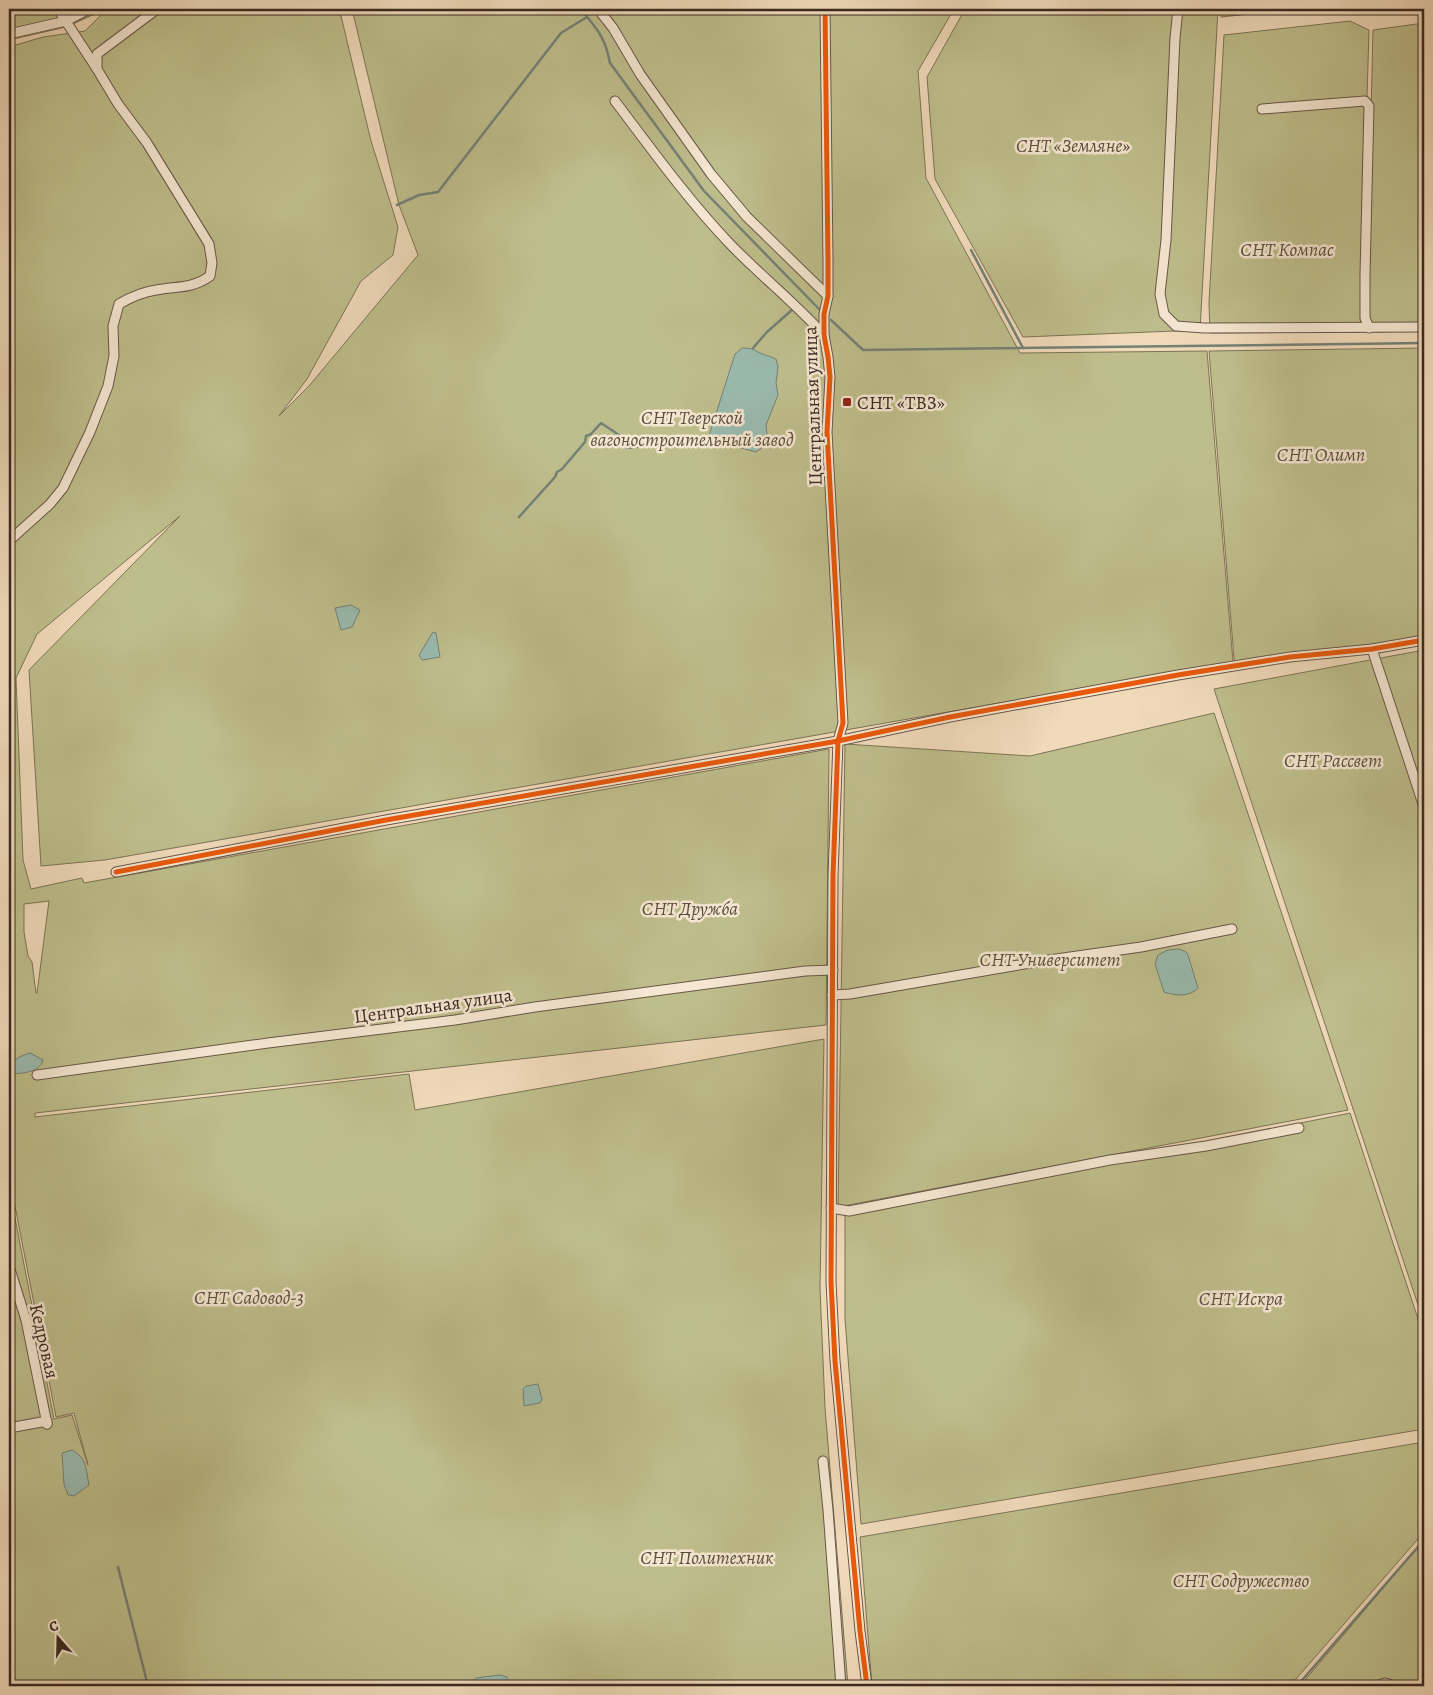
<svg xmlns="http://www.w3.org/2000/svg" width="1433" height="1695" font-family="Alegreya,serif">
  <rect width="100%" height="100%" fill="#f0daba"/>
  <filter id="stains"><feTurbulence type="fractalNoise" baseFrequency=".004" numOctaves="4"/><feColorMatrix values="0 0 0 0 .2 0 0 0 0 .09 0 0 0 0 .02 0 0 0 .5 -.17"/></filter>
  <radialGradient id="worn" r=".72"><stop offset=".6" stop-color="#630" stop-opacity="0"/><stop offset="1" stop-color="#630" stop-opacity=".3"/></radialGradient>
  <g fill="#bebe8c" stroke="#7c7457" fill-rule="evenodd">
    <path d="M9,9H106L66,27L9,40Z"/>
    <path d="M107,9H328L341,16L371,141L398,227L393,255L361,281L307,379L279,416L309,386L418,255L399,205L352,9H954L918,71L926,178L1020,353L1207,351L1233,662L105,860L41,866L29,670L180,516L37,634L16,678L23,860L31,889L82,878L84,883L829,749L826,1025L35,1113V1117L409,1074L415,1110L824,1039L820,1289L825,1408L848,1686H9V1187L54,1419L72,1415L88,1465L74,1413L56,1417L9,1175V47L43,37L85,31ZM49,901L37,993H36L32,962L28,956L24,932V904Z"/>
    <path d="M965,9H1218L1200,330L1023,337L935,179L927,77Z"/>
    <path d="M1222,9H1418L1362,13L1278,11L1221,17Z"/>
    <path d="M1350,21L1369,30L1360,332L1210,333L1209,303L1224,35Z"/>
    <path d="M1424,23V331L1366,332L1373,30Z"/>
    <path d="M1424,348V644L1290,661L1235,670L1209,351Z"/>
    <path d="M1424,650V1323L1214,689Z"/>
    <path d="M1214,713L1348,1110L838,1207L845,744L1030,756Z"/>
    <path d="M1350,1113L1424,1337V1429L861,1524L845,1319V1215Z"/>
    <path d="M1424,1442V1532L1290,1686H872L860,1537Z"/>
    <path d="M1419,1546L1424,1549V1686H1300Z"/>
  </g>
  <g fill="#9abbaf" stroke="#748177">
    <path d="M742,348C755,348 754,351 765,355C769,356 772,357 776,359L778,367L776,383L778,395L766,425L767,434L763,447L756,452L708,439L735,354Z"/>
    <path d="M351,605L360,610L352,627L341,630L335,608Z"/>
    <path d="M433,632L436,633L440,657L422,660L419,655Z"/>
    <path d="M1179,949L1186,952L1188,955L1198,988C1190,997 1175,996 1164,992L1155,964L1158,955L1168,950Z"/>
    <path d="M30,1053L43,1060C39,1073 23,1073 11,1074C11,1060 17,1057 30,1053Z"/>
    <path d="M538,1384L542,1399L540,1403L524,1406L523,1389L526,1386Z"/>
    <path d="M72,1450C87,1458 86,1470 89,1485L74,1496L68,1495L64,1484L62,1453Z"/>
    <path d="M500,1675L507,1677L509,1686H469V1683L476,1678Z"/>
  </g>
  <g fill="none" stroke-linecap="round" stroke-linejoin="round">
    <g stroke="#748177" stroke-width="2.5">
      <path d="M581,9C597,30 605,36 610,63L704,191L819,309"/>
      <path d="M397,205L419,195L438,192L561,33L587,17"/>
      <path d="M971,250L1023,348"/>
      <path d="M831,320L863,350L1424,343"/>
      <path d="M753,348L767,332L793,309"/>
      <path d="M627,448L708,439"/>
      <path d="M519,517L555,477L557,472L562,469L585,442L586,436L591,434L601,423L619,435"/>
      <path d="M118,1567L148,1686"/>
      <path d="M1297,1686L1424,1540"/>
    </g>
    <defs>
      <g id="street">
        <path d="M58,9L97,69"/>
        <path d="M598,9L613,28L640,74L711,174L747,217L828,296"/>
        <path d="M825,9L828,261V296L824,314V335L828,357L830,377L827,432L843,723L838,741L833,876L831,1282L835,1361L860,1631L867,1686"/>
        <path d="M1178,9L1175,38L1166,240L1160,294L1164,314L1176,326L1204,328L1424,327"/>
        <path d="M9,34L66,21L89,9"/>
        <path d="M615,101C652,150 688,200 730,244C761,276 795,303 824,335"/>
        <path d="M1262,109L1365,101L1369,106L1365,275V318L1369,328"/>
        <path d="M9,541L50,504L63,488L90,432L108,386L114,356L113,326L119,304C131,297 142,292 156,290C177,286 192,289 210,276L212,263L209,244L147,143L118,104L97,69V54L157,9"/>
        <path d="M1372,649L1424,807"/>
        <path d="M116,872L386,820L838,741L950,717L1178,675L1290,657L1372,649L1424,640"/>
        <path d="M832,995L850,994L1042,961L1141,947L1232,929"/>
        <path d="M37,1075L268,1043L455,1020L535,1007L805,971L833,970"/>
        <path d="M831,1208L849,1211L1110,1160L1206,1146L1299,1128"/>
        <path d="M9,1266L26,1320L47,1424"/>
        <path d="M9,1428L47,1421V1424"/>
        <path d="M823,1461L828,1510L841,1686"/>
        <path d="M1377,1686L1385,1683L1389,1684"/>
      </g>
    </defs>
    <use href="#street" stroke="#685648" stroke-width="11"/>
    <use href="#street" stroke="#f5e7d2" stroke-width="9"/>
    <defs>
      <g id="cycleway">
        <path d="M825,9L828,261V296L824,314V335L828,357L830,377L827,432L843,723L838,741L833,876L831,1282L835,1361L860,1631L867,1686"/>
        <path d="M116,872L386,820L838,741L950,717L1178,675L1290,657L1372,649L1424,640"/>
      </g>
    </defs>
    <use href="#cycleway" stroke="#f5e7d2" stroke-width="8"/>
    <use href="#cycleway" stroke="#e8590c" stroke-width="5"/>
  </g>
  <rect fill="#8f2418" stroke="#f5e7d2" stroke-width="2" x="842" y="397" width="10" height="10" rx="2.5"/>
  <g text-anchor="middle" stroke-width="5" stroke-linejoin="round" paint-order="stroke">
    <g font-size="19" font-style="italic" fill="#5b4f3c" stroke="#f5e7d2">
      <text x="1073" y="152">СНТ «Земляне»</text>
      <text x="1287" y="256">СНТ Компас</text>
      <text x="692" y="424">СНТ Тверской<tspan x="692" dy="22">вагоностроительный завод</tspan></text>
      <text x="1321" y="461">СНТ Олимп</text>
      <text x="1333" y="767">СНТ Рассвет</text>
      <text x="690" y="915">СНТ Дружба</text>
      <text x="1050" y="966">СНТ Университет</text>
      <text x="249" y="1304">СНТ Садовод-3</text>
      <text x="1241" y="1305">СНТ Искра</text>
      <text x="707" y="1564">СНТ Политехник</text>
      <text x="1241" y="1587">СНТ Содружество</text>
    </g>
    <g font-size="19" fill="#3a2a22" stroke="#f5e7d2" text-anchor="start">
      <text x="857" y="409">СНТ «ТВЗ»</text>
    </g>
    <g font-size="19" fill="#3a2a22" stroke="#f5e7d2">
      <text transform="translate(812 406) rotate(-92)" y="7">Центральная улица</text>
      <text transform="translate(433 1005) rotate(-8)" y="7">Центральная улица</text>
      <text transform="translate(45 1341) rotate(77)" y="7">Кедровая</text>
    </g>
  </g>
  <rect width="1433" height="1695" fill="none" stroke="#f0daba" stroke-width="30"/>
  <rect x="10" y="10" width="1413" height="1675" fill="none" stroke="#3a2a22" stroke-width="2.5"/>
  <rect x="15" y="15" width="1403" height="1665" fill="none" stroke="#3a2a22"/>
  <g transform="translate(58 1638) rotate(340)" stroke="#f5e7d2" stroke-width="4" paint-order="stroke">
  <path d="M0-4L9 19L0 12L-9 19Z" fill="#3a2a22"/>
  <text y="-8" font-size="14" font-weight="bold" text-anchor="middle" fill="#3a2a22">С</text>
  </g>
  <rect width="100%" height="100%" filter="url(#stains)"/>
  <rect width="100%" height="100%" fill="url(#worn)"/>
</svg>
